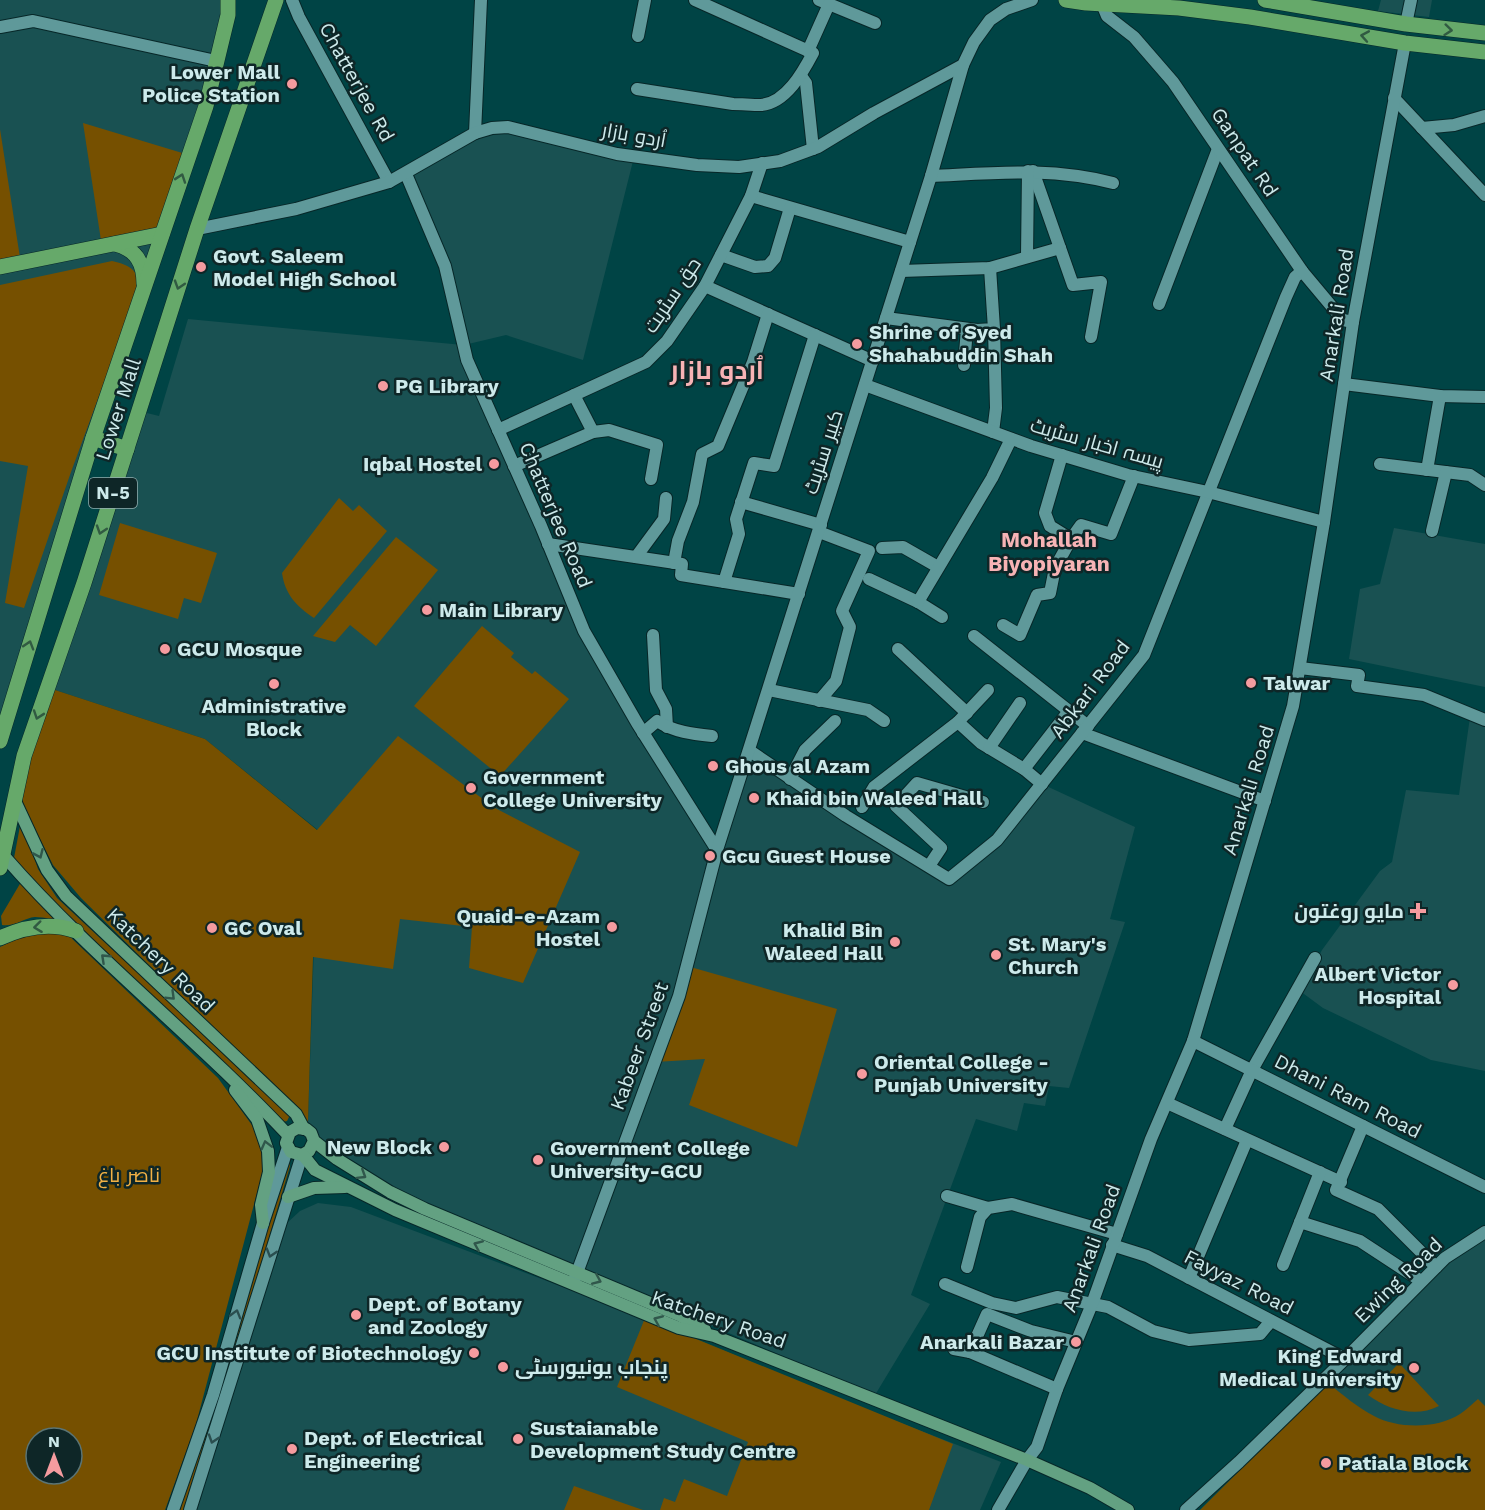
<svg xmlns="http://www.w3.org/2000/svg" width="1485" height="1510" font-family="'Work Sans',Cairo,sans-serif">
  <rect width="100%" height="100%" fill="#004445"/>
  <g fill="#195152">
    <path d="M0,0H228V15L0,739Z"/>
    <path d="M1381,0H1432L1429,17L1378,11Z"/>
    <path d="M492,128L634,157L583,360L506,335L464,345L584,631L715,851L750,751L949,879L997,840L1042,784L1135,827L1110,919L1125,922L1069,1088L1049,1086L1045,1106L1024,1103L1017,1131L976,1119L911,1295L930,1304L875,1395L410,1198L322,1144L308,1122L318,830L205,739L52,689L139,411L159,416L188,319L463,345L445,266L406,174Z"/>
    <path d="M1394,528L1485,544V687L1349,659L1360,589L1380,584Z"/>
    <path d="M1470,717L1485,721V1071L1431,1060L1323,1008L1300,991L1322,950L1380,871L1392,862L1406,790L1459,795Z"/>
    <path d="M318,1203L351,1207L645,1318L875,1413L1001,1462L980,1510H197L287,1223L300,1211Z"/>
    <path d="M1485,1236V1510H1200L1450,1260Z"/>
  </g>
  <g fill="#765000" fill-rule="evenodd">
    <path d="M83,123L189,155L162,234L102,247Z"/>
    <path d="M0,129L21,264L0,265Z"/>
    <path d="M112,261C129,265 138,269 139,287L71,472L24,608L5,603L28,466L0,461V285Z"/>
    <path d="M339,498L353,511L359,505L387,531L314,618C296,606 285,594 282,573Z"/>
    <path d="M120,523L217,553L201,603L184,598L178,619L99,595Z"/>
    <path d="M396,537L438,570L376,646L350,625L335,642L313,636Z"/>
    <path d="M482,626L514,653L511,657L532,674L535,671L569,699L500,776L414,706Z"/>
    <path d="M52,689L205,739L317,830L398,736L495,808L580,852L523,983L469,968L472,927L400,919L393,969L313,957L308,1122L81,898L53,865L22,803L29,759Z"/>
    <path d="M20,826L24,828L38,869L57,898L287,1112L290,1115L287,1121L283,1122L53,902L14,858Z"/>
    <path d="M21,882L64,923C54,920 45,917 35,917C24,918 14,927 2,925L1,916Z"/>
    <path d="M66,933L218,1078L264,1142L266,1159L196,1424L165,1510H0V947L27,934ZM36,1438H72V1474H36Z"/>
    <path d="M687,966L837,1009L797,1147L689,1105L705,1059L655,1062Z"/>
    <path d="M289,1160L290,1166L228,1376L184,1510H178L284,1164Z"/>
    <path d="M645,1318L953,1444L929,1510H660L664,1498L675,1502L684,1479L727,1496L748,1442L617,1387Z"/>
    <path d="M1399,1363L1439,1406C1416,1418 1388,1410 1368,1395Z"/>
    <path d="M1328,1383C1343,1395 1357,1407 1374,1416C1398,1429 1437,1429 1460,1414C1466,1410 1472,1404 1478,1399L1485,1406V1510H1200Z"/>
    <path d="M574,1486L643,1510H564Z"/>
  </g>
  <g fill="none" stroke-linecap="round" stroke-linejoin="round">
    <defs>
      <g id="minor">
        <path d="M819,0L875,23"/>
        <path d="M1406,24L1411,0"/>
        <path d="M0,27L33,21L216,61"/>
        <path d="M638,36L645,0"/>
        <path d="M808,51L829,4"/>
        <path d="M801,76L806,83L813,149"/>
        <path d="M637,89L733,104C742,104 751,105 761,105C786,103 803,72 813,53L695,0"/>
        <path d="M1394,98L1485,195"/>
        <path d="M1422,128L1454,125L1485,116"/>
        <path d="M475,133L481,0"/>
        <path d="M1033,171L1073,285L1101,282L1091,337"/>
        <path d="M931,176C996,173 1050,167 1113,183"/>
        <path d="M751,196L910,242"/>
        <path d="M721,255L755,267L768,266L775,258L790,208"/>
        <path d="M1027,257L1028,171"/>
        <path d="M901,271L990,268L1060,248"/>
        <path d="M705,286L873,361"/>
        <path d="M1159,304L1218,149"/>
        <path d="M886,318L977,330L994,329L990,268"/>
        <path d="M964,365L967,329"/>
        <path d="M574,395L593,432"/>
        <path d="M498,430L646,362L667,341L705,286L751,196L762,163"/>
        <path d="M993,432L996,408L994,329"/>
        <path d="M1062,455L1045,513L1050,526L1071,539"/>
        <path d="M1380,464L1470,475L1485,485"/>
        <path d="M514,466L593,432L609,430L657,445L651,479"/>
        <path d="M1427,470L1440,396"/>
        <path d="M741,502L821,525"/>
        <path d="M1432,531L1446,472"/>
        <path d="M548,544L682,564L681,575L799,594"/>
        <path d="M882,548L903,547L938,567"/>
        <path d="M636,557L664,519L666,498"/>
        <path d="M674,563L678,541L693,502L702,454L718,446L753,362L768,314"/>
        <path d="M869,579L918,602L942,617"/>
        <path d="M724,582L739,534L736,519L754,463L774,466L815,335"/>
        <path d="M918,602L992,478L1011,439"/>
        <path d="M1003,625L1020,635L1037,595L1050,593L1055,568L1071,539L1081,525L1111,534L1134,476"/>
        <path d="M653,635L656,690L666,709L667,727"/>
        <path d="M974,636L1088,726"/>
        <path d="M898,649L967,713"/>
        <path d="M1300,668L1359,675L1357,686L1424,695L1485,720"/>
        <path d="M769,690L868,710L884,721"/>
        <path d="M819,701L836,681L850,627L842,611L869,551L819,532"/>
        <path d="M958,722L981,743L1024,769L1042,784"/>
        <path d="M643,733L657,721C674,732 693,734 712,736"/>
        <path d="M1082,733L1265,801"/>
        <path d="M989,748L1020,703"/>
        <path d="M750,751L846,816L949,879L997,840L1144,655L1286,297L1295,277L1302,271"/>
        <path d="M1024,769L1069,711"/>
        <path d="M790,779L805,750L835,721"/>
        <path d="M862,807L874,787L958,722L988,690"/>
        <path d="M929,866L941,848L896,806L917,783L983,802"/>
        <path d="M1167,1103L1341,1182"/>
        <path d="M1363,1126L1336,1190L1378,1209L1436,1267"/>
        <path d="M1225,1129L1252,1070L1315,958"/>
        <path d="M947,1196L988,1208"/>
        <path d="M1300,1222L1360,1241L1421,1281"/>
        <path d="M1283,1265L1320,1172"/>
        <path d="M967,1267L980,1217L988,1208L1012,1204L1117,1234"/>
        <path d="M1189,1278L1247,1140"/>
        <path d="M945,1284L992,1303L1016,1308L1057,1297L1108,1307L1153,1331L1189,1340L1260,1334L1271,1321"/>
        <path d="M954,1349L970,1352L1057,1389"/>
        <path d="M970,1352L987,1314L1031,1331L1076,1342"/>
        <path d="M173,1510L213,1395L263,1223L288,1147"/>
        <path d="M190,1510L302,1155"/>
      </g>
      <g id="tertiary">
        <path d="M292,0L299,17L389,182"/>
        <path d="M1102,4L1107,16L1134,37L1173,82L1302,271L1343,320L1353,322"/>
        <path d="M406,174L445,266L467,360L541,526L584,631L637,723L717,850"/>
        <path d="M197,229L296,209L389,182L475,133L492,128L508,127L617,154L697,165L739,167L780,161L818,147L874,113L963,65L974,42L990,20L1006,9L1032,0"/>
        <path d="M1344,384L1440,396L1485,397"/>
        <path d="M865,385L1031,446L1128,475L1208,492L1324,522"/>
        <path d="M1193,1041L1485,1187"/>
        <path d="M1112,1245L1147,1256L1345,1359"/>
        <path d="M574,1281L679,996L717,850L931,176L963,65"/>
        <path d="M998,1510L1027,1460L1037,1447L1057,1389L1092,1304L1151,1139L1193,1041L1293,706L1324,522L1353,322L1405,43"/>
        <path d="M1186,1510L1239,1462L1345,1359L1445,1258L1485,1232"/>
      </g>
      <g id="secondary">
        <path d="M15,801L47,870L66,896L296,1114L304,1129"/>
        <path d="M4,856C91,956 197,1038 288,1135"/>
        <path d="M235,1090L257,1119L268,1151L269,1172L261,1205L263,1223"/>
        <path d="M314,1141L309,1151L302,1155L291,1152L286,1143L290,1132L297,1128L306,1129L311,1133L314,1141L337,1159L390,1192L425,1209L681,1316L705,1330"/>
        <path d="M303,1155L315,1170L395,1210L679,1328L714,1336L1027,1460L1090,1488L1128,1510"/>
        <path d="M288,1197L314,1188L345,1187"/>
      </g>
      <g id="primary">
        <path d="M1066,0L1086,3L1179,8L1250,17L1405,43L1485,52"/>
        <path d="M1265,0L1406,24L1485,33"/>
        <path d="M115,244C136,249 144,263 144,284"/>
        <path d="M0,267L162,234"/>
        <path d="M93,438L127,449"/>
        <path d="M0,741L93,438L206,106L228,15V0"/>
        <path d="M0,868L24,756L84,583L197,229L276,0"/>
        <path d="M0,938C24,927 51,922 76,931"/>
      </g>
    </defs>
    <use href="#minor" stroke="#072728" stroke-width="14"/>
    <use href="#tertiary" stroke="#072728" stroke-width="14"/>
    <use href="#secondary" stroke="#072728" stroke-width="14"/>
    <use href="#primary" stroke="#072728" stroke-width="16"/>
    <use href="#minor" stroke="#5f999a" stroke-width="12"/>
    <use href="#tertiary" stroke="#5f999a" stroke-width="12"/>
    <use href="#secondary" stroke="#63a182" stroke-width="12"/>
    <use href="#primary" stroke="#66a96a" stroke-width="15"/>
  </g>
  <defs><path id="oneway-chevron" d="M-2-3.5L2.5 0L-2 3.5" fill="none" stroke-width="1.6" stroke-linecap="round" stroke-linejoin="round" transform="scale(1.5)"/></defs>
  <g stroke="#315a42">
    <use href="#oneway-chevron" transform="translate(1448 30) rotate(6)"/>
    <use href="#oneway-chevron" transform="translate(1365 36) rotate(-170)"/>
    <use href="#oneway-chevron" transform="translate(181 178) rotate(-71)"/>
    <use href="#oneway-chevron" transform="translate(179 285) rotate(108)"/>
    <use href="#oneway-chevron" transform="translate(101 530) rotate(108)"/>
    <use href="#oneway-chevron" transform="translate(29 645) rotate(-73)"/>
    <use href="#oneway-chevron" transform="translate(38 715) rotate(109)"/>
    <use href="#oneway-chevron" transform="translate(38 927) rotate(173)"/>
  </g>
  <g stroke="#30574b">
    <use href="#oneway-chevron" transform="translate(39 854) rotate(66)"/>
    <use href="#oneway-chevron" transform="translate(105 958) rotate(-137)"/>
    <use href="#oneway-chevron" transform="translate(171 996) rotate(44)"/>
    <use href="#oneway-chevron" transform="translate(266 1145) rotate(-104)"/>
    <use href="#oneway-chevron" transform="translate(362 1175) rotate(32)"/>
    <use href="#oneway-chevron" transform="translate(478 1245) rotate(-157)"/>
    <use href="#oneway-chevron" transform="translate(597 1280) rotate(23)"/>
    <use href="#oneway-chevron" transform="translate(658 1320) rotate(-157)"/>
  </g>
  <g stroke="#2a4e4f">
    <use href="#oneway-chevron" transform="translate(271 1253) rotate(107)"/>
    <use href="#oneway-chevron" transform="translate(236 1314) rotate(-74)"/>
    <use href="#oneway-chevron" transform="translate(213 1439) rotate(108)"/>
  </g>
  <g fill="#f59b9f" stroke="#0e2627" stroke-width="2">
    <circle cx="292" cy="84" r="6"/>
    <circle cx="201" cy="267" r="6"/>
    <circle cx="857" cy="344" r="6"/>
    <circle cx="383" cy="386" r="6"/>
    <circle cx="494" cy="464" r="6"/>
    <circle cx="427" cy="610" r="6"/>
    <circle cx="165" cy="649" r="6"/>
    <circle cx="1251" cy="683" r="6"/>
    <circle cx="274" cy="684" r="6"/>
    <circle cx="713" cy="766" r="6"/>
    <circle cx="471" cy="788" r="6"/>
    <circle cx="754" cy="798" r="6"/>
    <circle cx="710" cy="856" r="6"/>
    <path d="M1415 902h6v6h6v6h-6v6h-6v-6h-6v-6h6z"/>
    <circle cx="612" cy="927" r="6"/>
    <circle cx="212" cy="928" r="6"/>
    <circle cx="895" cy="942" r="6"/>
    <circle cx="996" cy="955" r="6"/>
    <circle cx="1453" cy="985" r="6"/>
    <circle cx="862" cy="1074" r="6"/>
    <circle cx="444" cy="1147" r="6"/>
    <circle cx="538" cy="1160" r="6"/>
    <circle cx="356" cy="1315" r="6"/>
    <circle cx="1076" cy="1342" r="6"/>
    <circle cx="474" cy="1353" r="6"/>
    <circle cx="503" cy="1367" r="6"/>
    <circle cx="1414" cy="1368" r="6"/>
    <circle cx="518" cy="1439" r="6"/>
    <circle cx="292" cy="1449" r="6"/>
    <circle cx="1326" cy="1463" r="6"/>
  </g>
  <g text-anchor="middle" stroke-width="5" stroke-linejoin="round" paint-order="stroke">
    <rect fill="#0e2627" stroke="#94afb0" stroke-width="1.5" x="89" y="478" width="48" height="30" rx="4.5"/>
    <g font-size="18" font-weight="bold" fill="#cdeaeb">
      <text x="113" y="499">N-5</text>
    </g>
    <g font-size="20" font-weight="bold" fill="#cdeaeb" stroke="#0e2627" text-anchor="start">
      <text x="280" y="79" text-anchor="end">Lower Mall<tspan x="280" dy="23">Police Station</tspan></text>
      <text x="213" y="263">Govt. Saleem<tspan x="213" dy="23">Model High School</tspan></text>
      <text x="869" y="339">Shrine of Syed<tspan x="869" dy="23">Shahabuddin Shah</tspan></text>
      <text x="395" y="393">PG Library</text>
      <text x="482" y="471" text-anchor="end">Iqbal Hostel</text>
      <text x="439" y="617">Main Library</text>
      <text x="177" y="656">GCU Mosque</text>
      <text x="1263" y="690">Talwar</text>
      <text x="274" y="713" text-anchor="middle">Administrative<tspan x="274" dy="23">Block</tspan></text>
      <text x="725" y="773">Ghous al Azam</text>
      <text x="483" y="784">Government<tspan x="483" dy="23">College University</tspan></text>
      <text x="766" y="805">Khaid bin Waleed Hall</text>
      <text x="722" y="863">Gcu Guest House</text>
      <text x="1404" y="918" text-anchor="end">مایو روغتون</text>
      <text x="600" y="923" text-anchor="end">Quaid-e-Azam<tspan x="600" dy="23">Hostel</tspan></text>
      <text x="224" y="935">GC Oval</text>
      <text x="883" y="937" text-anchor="end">Khalid Bin<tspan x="883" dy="23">Waleed Hall</tspan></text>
      <text x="1008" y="951">St. Mary's<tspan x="1008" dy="23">Church</tspan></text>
      <text x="1441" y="981" text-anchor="end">Albert Victor<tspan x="1441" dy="23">Hospital</tspan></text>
      <text x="874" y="1069">Oriental College -<tspan x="874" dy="23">Punjab University</tspan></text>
      <text x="432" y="1154" text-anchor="end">New Block</text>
      <text x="550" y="1155">Government College<tspan x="550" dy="23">University-GCU</tspan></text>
      <text x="368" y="1311">Dept. of Botany<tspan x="368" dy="23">and Zoology</tspan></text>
      <text x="1064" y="1349" text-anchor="end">Anarkali Bazar</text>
      <text x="462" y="1360" text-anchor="end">GCU Institute of Biotechnology</text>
      <text x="1402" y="1363" text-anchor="end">King Edward<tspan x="1402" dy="23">Medical University</tspan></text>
      <text x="515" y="1374">پنجاب یونیورسٹی</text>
      <text x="530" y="1435">Sustaianable<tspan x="530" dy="23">Development Study Centre</tspan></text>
      <text x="304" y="1445">Dept. of Electrical<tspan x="304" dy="23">Engineering</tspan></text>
      <text x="1338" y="1470">Patiala Block</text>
    </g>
    <g font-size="20" fill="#cdeaeb" stroke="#0e2627">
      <text transform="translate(357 82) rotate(61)" y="7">Chatterjee Rd</text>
      <text transform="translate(634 135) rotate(10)" y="7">اُردو بازار</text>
      <text transform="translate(1245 152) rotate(56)" y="7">Ganpat Rd</text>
      <text transform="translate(672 295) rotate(-56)" y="7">حق سٹریت</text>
      <text transform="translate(1336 315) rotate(-81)" y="7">Anarkali Road</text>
      <text transform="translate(118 409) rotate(-72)" y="7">Lower Mall</text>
      <text transform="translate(1097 443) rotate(16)" y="7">پیسہ اخبار سٹریٹ</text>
      <text transform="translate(823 452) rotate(-72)" y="7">کبیر سٹریٹ</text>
      <text transform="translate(556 515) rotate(67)" y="7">Chatterjee Road</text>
      <text transform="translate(1090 689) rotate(-53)" y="7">Abkari Road</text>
      <text transform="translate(1248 790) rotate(-73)" y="7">Anarkali Road</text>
      <text transform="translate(161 960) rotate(44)" y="7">Katchery Road</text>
      <text transform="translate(639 1046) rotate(-70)" y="7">Kabeer Street</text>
      <text transform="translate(1348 1096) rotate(27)" y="7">Dhani Ram Road</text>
      <text transform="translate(1091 1248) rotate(-70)" y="7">Anarkali Road</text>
      <text transform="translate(1398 1280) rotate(-44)" y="7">Ewing Road</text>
      <text transform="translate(1239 1282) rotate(27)" y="7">Fayyaz Road</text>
      <text transform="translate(719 1319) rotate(19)" y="7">Katchery Road</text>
    </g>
    <g font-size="20" fill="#f1b145" stroke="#0e2627">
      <text x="129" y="1182">ناصر باغ</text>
    </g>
    <g font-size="21" font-weight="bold" fill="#f7b3b5" stroke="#0e2627">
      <text x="1049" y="547">Mohallah<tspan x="1049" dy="24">Biyopiyaran</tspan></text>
    </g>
    <g font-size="26" font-weight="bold" fill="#f7b3b5" stroke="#0e2627">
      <text x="717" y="379">اُردو بازار</text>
    </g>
  </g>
  <g transform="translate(54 1456)"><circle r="28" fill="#0e2627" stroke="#5a7475" stroke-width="1.5"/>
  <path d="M0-4.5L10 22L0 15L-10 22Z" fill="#f59b9f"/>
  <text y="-9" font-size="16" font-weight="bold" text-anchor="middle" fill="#cdeaeb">N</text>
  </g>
</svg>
